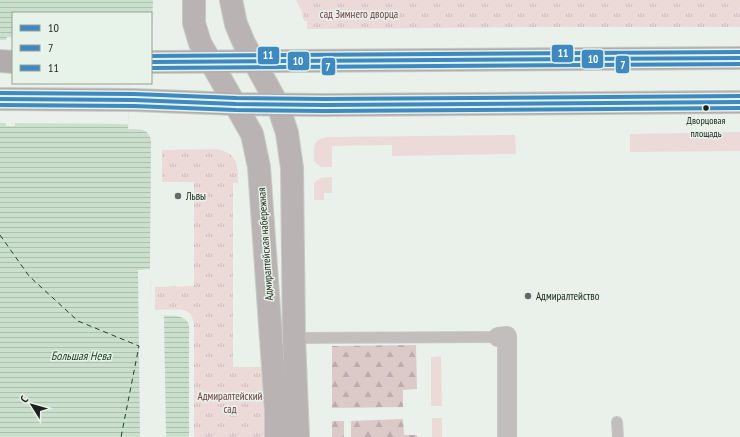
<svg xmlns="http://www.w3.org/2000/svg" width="740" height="437" font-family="'PT Sans Narrow',sans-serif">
  <defs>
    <pattern id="forest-firs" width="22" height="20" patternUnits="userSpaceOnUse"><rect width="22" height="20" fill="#dccac9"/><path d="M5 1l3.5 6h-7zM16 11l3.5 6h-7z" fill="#bcadac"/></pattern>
    <pattern id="park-tufts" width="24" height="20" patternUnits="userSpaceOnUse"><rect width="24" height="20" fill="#ecdad9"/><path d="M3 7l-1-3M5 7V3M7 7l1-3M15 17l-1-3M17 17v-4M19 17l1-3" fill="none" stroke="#cabbba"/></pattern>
    <pattern id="water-rules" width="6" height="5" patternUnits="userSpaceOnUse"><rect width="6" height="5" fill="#cadfcc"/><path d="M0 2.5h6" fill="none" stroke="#adbfaf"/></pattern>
  </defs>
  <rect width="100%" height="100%" fill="#eaf0ea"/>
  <g fill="#ecdad9">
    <path d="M740,132V151L630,152V134Z"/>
    <path d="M515,135L516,154L392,156V145L332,146V167H321L314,161C314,148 311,140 327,137Z"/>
    <path d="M332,177V193H324V200H314V183L321,178Z"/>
    <path d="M441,356L442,406H431V357Z"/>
    <rect x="432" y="418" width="10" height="19"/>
  </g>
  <g fill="url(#forest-firs)">
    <path d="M416,345L417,389L403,390V407L332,408V346Z"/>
    <path d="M403,419L404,435H417V437H351V421Z"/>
    <rect x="332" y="421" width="12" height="16"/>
  </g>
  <g fill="url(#park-tufts)">
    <path d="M296,0H740V27H538L307,29V21H304L302,12Z"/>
    <path d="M216,149C237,153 238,164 238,183H233V367H261L265,369L266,437H194V324C193,320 192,315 188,312C182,308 163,310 155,310V287L194,286V182H162V150Z"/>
  </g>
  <path fill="url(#water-rules)" d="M0,0H153L152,24L151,30V13H13V37H7L6,126H15V83H129L128,129C139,129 149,128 151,141L150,316C162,317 184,311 189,325V437H0Z"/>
  <g fill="#eaf0ea">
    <path d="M7,37H13V39H9V40L8,124H13V83H129L128,124L15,123V126H6V123H0V40H6Z"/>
    <path d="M151,193H153L152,281H150V316H164L166,437H140L138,270L150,269Z"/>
  </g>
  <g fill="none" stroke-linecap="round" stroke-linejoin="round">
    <path stroke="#1e4724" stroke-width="1" stroke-dasharray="5 4" stroke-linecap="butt" d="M0,235L29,276L78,321L139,346L121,437"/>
    <defs>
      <g id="service">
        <path d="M294,338L498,337"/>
        <path d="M617,422L618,437"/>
      </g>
      <path id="minor" d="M498,337L507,336V437"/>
      <g id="secondary">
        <path d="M194,0V23L200,43L252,134L259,167L276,410V437"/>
        <path d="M231,0L236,24L244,43L278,105L287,133L292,168L294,338L298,437"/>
      </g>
      <g id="primary">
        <path d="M0,61L13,62"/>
        <path d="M151,62L740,58"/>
        <path d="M0,99L134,100L236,104L324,105L740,102"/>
      </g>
    </defs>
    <use href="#service" stroke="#c6cac6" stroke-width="12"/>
    <use href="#minor" stroke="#c6cac6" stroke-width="20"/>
    <use href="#secondary" stroke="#c6cac6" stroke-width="24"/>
    <use href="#primary" stroke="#c6cac6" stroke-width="24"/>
    <use href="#service" stroke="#c1bebd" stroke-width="10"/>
    <use href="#minor" stroke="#c1bebd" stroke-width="19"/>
    <use href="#secondary" stroke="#b9b3b3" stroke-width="22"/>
    <use href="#primary" stroke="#b3acac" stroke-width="22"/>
    <defs>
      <g id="bus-1">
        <path d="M151,62L740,58"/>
        <path d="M0,99L134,100L236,104L324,105L740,102"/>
      </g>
      <g id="bus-2">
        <path d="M151,68L740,64"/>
        <path d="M0,105L134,106L236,110L324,111L740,108"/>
      </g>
      <g id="bus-3">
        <path d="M151,56L740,52"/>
        <path d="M0,93L134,94L236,98L324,99L740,96"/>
      </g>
    </defs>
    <use href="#bus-1" stroke="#e7f3e8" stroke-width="7"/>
    <use href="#bus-2" stroke="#e7f3e8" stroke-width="7"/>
    <use href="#bus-3" stroke="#e7f3e8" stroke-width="7"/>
    <use href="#bus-1" stroke="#3d8ac2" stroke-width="4"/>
    <use href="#bus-2" stroke="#3d8ac2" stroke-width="4"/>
    <use href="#bus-3" stroke="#3d8ac2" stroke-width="4"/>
  </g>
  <circle fill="#1c211d" stroke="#e7f3e8" stroke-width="1.5" cx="706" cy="108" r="3.5"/>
  <g fill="#646965" stroke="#e7f3e8" stroke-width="1.5">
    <circle cx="178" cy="196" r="4"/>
    <circle cx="528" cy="296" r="4"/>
  </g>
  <g text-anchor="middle" stroke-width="3" stroke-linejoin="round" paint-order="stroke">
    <g font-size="10" fill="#1c211d" stroke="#e7f3e8">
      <text x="706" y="124">Дворцовая<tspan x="706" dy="13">площадь</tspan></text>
    </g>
    <g font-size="11" fill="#713c43" stroke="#e7f3e8">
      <text x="359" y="18">сад Зимнего дворца</text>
      <text x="230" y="400">Адмиралтейский<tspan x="230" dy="13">сад</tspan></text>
    </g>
    <g font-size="11" fill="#1c211d" stroke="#e7f3e8" text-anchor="start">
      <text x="186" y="200">Львы</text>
      <text x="536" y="300">Адмиралтейство</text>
    </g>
    <g font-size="11" fill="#1c211d" stroke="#e7f3e8">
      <text transform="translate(265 244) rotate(-94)" y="4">Адмиралтейская набережная</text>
    </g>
    <g font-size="12" font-style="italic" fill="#1e4724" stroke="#e7f3e8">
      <text x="81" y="360">Большая Нева</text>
    </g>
  </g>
  <g stroke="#e7f3e8" stroke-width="1.5">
    <rect x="551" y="44" width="23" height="19" rx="4" fill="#3d8ac2"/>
    <rect x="257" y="46" width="23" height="19" rx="4" fill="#3d8ac2"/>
    <rect x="581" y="49" width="23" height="20" rx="4" fill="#3d8ac2"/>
    <rect x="287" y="51" width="23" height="20" rx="4" fill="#3d8ac2"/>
    <rect x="615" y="55" width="15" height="19" rx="4" fill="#3d8ac2"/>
    <rect x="321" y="57" width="15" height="19" rx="4" fill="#3d8ac2"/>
  </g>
  <g font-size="11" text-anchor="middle" font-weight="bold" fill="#fff">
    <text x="563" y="57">11</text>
    <text x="268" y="59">11</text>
    <text x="593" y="63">10</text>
    <text x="298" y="65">10</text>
    <text x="623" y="69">7</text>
    <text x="328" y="71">7</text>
  </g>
  <rect x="12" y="12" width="140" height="72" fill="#e7f3e8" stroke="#969f97"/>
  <rect x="20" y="25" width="20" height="6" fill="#3d8ac2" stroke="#969f97"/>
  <text x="48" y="32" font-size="12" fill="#1c211d">10</text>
  <rect x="20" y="45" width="20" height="6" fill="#3d8ac2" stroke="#969f97"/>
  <text x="48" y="52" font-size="12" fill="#1c211d">7</text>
  <rect x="20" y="65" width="20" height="6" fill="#3d8ac2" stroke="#969f97"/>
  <text x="48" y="72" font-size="12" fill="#1c211d">11</text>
  <g transform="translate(32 405) rotate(307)" stroke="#e7f3e8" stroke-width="3" paint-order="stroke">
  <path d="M0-3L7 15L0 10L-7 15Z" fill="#1c211d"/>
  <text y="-6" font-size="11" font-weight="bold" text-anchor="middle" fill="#1c211d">С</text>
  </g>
</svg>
